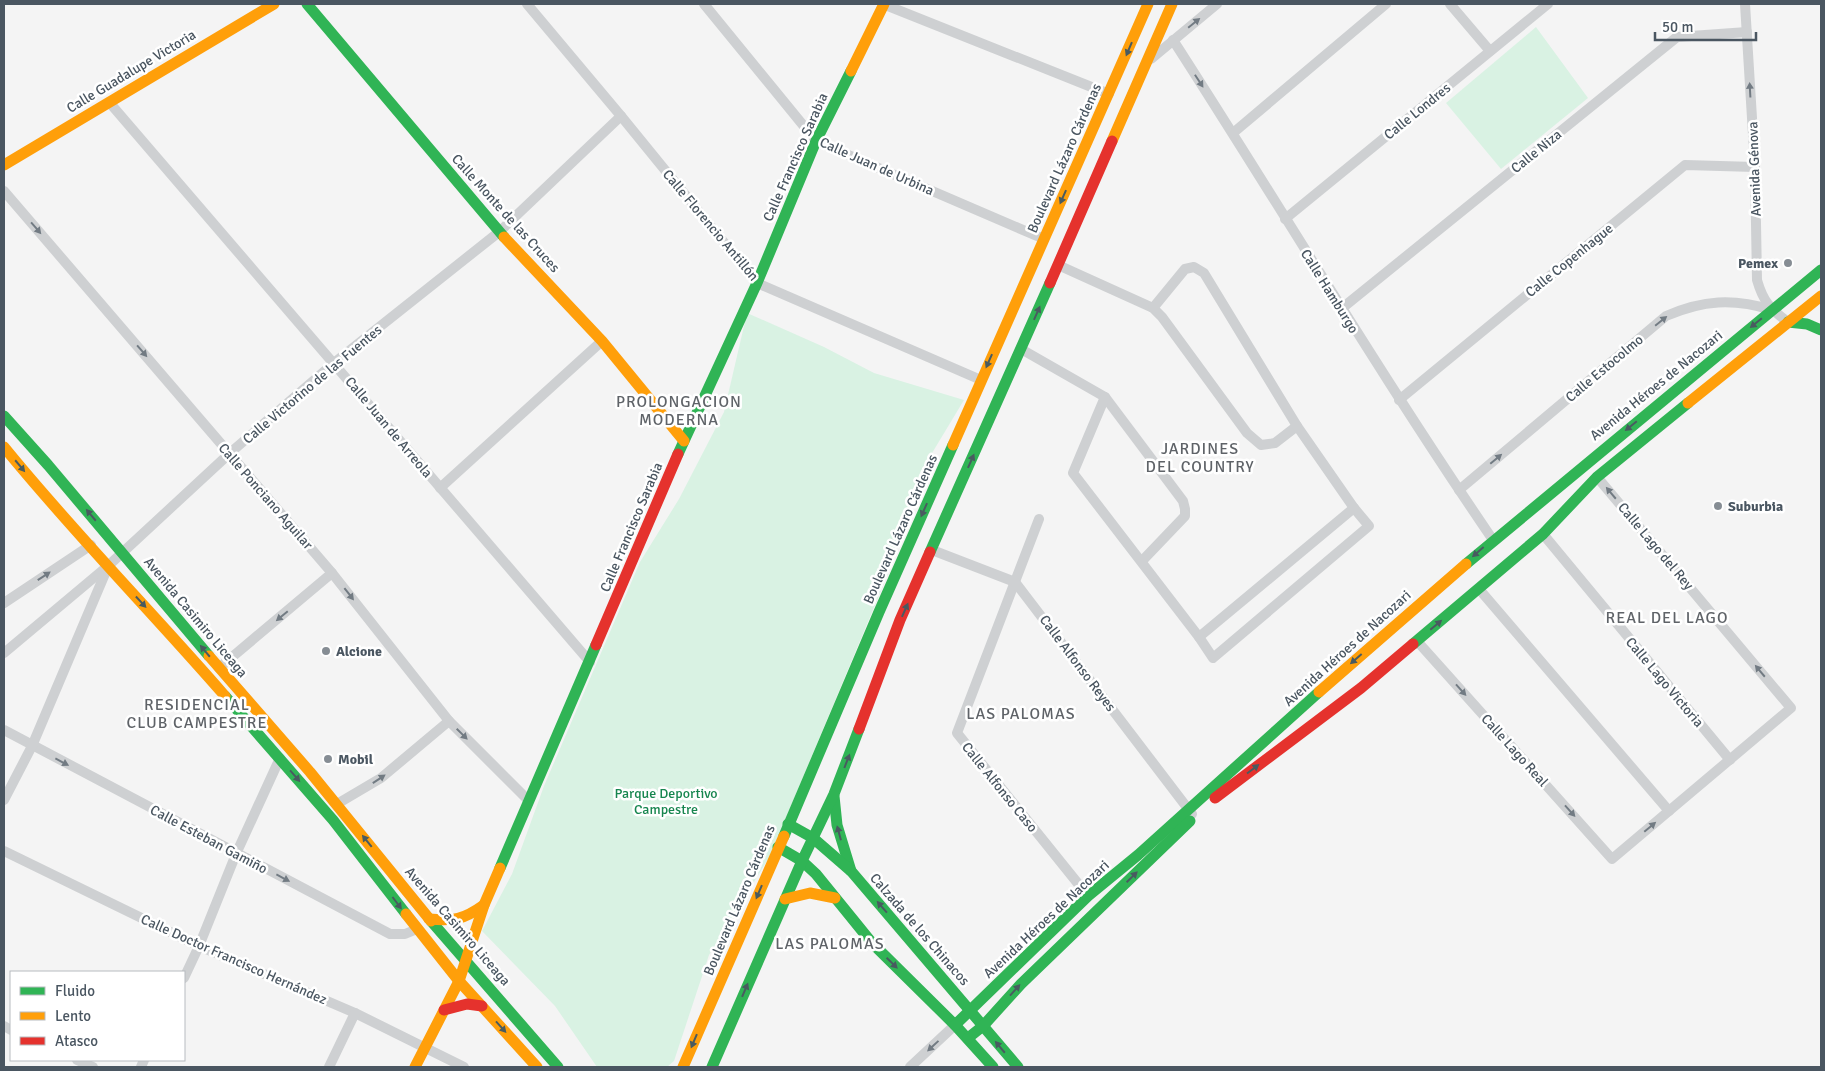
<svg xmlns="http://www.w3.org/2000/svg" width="1825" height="1071" font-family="Signika,sans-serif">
  <rect width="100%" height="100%" fill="#f4f4f4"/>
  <g fill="#d9f2e3">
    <path d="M1536,27L1588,98L1501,169L1446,103Z"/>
    <path d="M747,313L824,347L874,373L964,400L920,473L888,574L770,856L709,955L674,1061L667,1067H597L555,1006L482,931L512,874L544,786L640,562L679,499L724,412Z"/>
  </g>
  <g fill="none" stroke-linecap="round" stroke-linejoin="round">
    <g stroke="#ced0d2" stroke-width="10">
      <path d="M527,4L621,116L757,283L981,380"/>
      <path d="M704,4L816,141L1044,239"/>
      <path d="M883,4L1109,94"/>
      <path d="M1450,4L1490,51"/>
      <path d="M1745,4L1755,167L1757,280C1763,301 1770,309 1788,322"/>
      <path d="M1173,40C1280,206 1381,376 1493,540"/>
      <path d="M1151,59L1217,4"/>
      <path d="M109,102L590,662"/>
      <path d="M1233,133L1386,4"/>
      <path d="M4,191L332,573L449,721L528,800"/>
      <path d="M1285,219L1548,4"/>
      <path d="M1058,265L1153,308L1162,317L1247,433L1261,445L1275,443L1297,426"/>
      <path d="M1341,309L1677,37L1747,32"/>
      <path d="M1021,349L1105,397L1183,501L1185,509V516L1142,561"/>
      <path d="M1105,397L1073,473L1199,637L1213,658L1369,526L1354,508L1297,426L1204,273L1194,267L1185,269L1153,308"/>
      <path d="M1399,400L1685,165L1755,167"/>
      <path d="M440,488L602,341"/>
      <path d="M1459,490L1666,316C1703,300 1733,298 1772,310"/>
      <path d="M1039,519L957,733L1088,896"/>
      <path d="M1543,534L1730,760"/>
      <path d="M932,550L1015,582L1192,814"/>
      <path d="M1479,589L1669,811"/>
      <path d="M4,603L91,545"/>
      <path d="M1199,637L1354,508"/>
      <path d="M1417,641L1612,859L1791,708L1597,477"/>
      <path d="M4,653L109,565L230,453L334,363L499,232L621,116"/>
      <path d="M219,668L332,573"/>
      <path d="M4,730L390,934H405L417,929"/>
      <path d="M4,800L32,746L107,569"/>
      <path d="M337,804L381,778L449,721"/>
      <path d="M4,851L199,946L355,1013L464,1067"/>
      <path d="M184,978L199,946L236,854L280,758"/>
      <path d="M4,1026L11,1030"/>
      <path d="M77,1060L93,1067"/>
      <path d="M141,1067L144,1060"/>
      <path d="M329,1067L355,1013"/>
      <path d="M910,1067L955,1025"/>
    </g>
    <g stroke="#30b455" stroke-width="11">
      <path d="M307,4L504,237"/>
      <path d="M1788,322L1807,324L1821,330"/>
      <path d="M4,416L48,465L209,656"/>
      <path d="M678,454L757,283L816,141L851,71"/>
      <path d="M930,552L1050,283"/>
      <path d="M1466,564L1821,270"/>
      <path d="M1413,644L1543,534L1597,477L1688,403"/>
      <path d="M225,696L333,820L406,914"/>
      <path d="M834,796L837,825L851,871"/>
      <path d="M788,824L813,838L851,871L1018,1067"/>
      <path d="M784,836L879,612L953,445"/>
      <path d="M778,847L802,861L816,874L872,943L955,1025L993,1067"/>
      <path d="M500,868L596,645"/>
      <path d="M431,921L558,1067"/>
      <path d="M955,1025L1088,896L1138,855L1319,692"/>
      <path d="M968,1038L983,1026L1021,984L1190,821"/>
      <path d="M712,1067L802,861L834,794L859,729"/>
    </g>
    <g stroke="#ff9f0a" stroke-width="11">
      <path d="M851,71L884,4"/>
      <path d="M1112,141L1172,4"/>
      <path d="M4,165L274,4"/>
      <path d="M504,237L602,341L684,441"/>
      <path d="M1688,403L1821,296"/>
      <path d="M953,445L1148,4"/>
      <path d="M4,447C74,533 152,612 225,696"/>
      <path d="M209,656L310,772L431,921"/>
      <path d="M1319,692L1466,564"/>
      <path d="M785,899L810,893L835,898"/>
      <path d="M406,914L459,981L537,1067"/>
      <path d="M429,919C454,921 463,920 484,905"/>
      <path d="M415,1067L459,981L484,905L500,868"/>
      <path d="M683,1067L784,836"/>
    </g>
    <g stroke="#e5322d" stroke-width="11">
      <path d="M1050,283L1112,141"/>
      <path d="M596,645L678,454"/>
      <path d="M859,729L900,620L930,552"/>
      <path d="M1215,798L1361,688L1413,644"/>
      <path d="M444,1010L467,1004L482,1006"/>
    </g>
  </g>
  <defs><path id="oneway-solid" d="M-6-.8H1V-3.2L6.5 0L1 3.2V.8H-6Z" transform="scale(1.25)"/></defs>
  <g fill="#727b83">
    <use href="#oneway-solid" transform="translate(1194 23) rotate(-39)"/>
    <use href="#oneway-solid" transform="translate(1199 81) rotate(57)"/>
    <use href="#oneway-solid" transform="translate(1750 90) rotate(-93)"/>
    <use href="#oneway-solid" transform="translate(36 228) rotate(49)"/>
    <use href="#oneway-solid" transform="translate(1661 321) rotate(-39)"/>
    <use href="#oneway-solid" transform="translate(142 351) rotate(49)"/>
    <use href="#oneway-solid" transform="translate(1496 459) rotate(-40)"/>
    <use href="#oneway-solid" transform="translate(1611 493) rotate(-130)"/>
    <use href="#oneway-solid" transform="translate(44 576) rotate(-33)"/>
    <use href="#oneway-solid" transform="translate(349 594) rotate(52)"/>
    <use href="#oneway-solid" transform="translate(282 616) rotate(140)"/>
    <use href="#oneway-solid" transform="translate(1760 671) rotate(-130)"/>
    <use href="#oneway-solid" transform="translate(1461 690) rotate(48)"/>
    <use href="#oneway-solid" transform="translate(462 734) rotate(45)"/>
    <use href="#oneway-solid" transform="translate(62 762) rotate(28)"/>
    <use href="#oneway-solid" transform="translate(379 779) rotate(-34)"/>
    <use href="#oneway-solid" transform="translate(1570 811) rotate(48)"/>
    <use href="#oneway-solid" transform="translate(1650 827) rotate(-40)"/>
    <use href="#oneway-solid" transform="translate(283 878) rotate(28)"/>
    <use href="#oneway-solid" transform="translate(933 1046) rotate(137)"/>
  </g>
  <g fill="#495b60">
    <use href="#oneway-solid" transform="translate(1129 49) rotate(113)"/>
    <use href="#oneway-solid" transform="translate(1063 197) rotate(114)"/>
    <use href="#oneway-solid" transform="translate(1037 313) rotate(-66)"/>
    <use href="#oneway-solid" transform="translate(1756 323) rotate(141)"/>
    <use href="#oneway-solid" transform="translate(989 361) rotate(114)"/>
    <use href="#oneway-solid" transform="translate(1631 426) rotate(141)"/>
    <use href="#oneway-solid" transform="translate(971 461) rotate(-66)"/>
    <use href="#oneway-solid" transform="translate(20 466) rotate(50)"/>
    <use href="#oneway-solid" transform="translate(924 510) rotate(114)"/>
    <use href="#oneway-solid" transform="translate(91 515) rotate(-130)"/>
    <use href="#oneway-solid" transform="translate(1478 552) rotate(139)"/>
    <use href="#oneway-solid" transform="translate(141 602) rotate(47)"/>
    <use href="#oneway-solid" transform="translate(905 610) rotate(-66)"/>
    <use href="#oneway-solid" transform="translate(1436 625) rotate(-40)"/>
    <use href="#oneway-solid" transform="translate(205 651) rotate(-130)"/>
    <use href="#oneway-solid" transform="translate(1356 659) rotate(139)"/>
    <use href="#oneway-solid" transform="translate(847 761) rotate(-69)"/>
    <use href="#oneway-solid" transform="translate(1253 769) rotate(-37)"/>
    <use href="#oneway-solid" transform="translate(295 776) rotate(49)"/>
    <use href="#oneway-solid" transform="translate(839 833) rotate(-105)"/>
    <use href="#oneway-solid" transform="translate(367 841) rotate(-129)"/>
    <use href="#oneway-solid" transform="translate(1132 877) rotate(-44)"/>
    <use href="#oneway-solid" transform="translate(759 892) rotate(113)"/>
    <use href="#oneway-solid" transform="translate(397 903) rotate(53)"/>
    <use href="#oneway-solid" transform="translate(882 907) rotate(-131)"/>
    <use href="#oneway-solid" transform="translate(892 963) rotate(44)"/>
    <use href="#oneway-solid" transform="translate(745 990) rotate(-67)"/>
    <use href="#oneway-solid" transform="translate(1015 990) rotate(-48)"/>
    <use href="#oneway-solid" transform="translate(501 1027) rotate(48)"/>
    <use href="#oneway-solid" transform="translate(694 1041) rotate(113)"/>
    <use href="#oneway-solid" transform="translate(1000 1047) rotate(-130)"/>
  </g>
  <g fill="#868d94" stroke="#fff" stroke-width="2">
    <circle cx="1788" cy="263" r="5"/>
    <circle cx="1718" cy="506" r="5"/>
    <circle cx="326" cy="651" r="5"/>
    <circle cx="328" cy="759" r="5"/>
  </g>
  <g text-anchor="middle" stroke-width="5" stroke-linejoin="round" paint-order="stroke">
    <g font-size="14" fill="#4a5661" stroke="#fff">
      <text transform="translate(131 71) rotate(-31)" y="5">Calle Guadalupe Victoria</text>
      <text transform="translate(1417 111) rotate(-39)" y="5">Calle Londres</text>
      <text transform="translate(1536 151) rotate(-39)" y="5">Calle Niza</text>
      <text transform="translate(795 157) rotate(-66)" y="5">Calle Francisco Sarabia</text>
      <text transform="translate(1064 158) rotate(-66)" y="5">Boulevard Lázaro Cárdenas</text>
      <text transform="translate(877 166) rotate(24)" y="5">Calle Juan de Urbina</text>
      <text transform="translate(1754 169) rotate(-92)" y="5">Avenida Génova</text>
      <text transform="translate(506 213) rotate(48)" y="5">Calle Monte de las Cruces</text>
      <text transform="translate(711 225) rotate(50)" y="5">Calle Florencio Antillón</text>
      <text transform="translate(1569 260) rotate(-39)" y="5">Calle Copenhague</text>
      <text transform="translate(1330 291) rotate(58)" y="5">Calle Hamburgo</text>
      <text transform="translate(1604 368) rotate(-40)" y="5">Calle Estocolmo</text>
      <text transform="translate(312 384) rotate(-40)" y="5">Calle Victorino de las Fuentes</text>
      <text transform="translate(1656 385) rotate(-39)" y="5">Avenida Héroes de Nacozari</text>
      <text transform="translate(389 427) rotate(50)" y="5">Calle Juan de Arreola</text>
      <text transform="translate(266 496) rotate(49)" y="5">Calle Ponciano Aguilar</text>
      <text transform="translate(631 527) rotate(-67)" y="5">Calle Francisco Sarabia</text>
      <text transform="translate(900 529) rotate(-66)" y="5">Boulevard Lázaro Cárdenas</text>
      <text transform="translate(1656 546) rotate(50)" y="5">Calle Lago del Rey</text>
      <text transform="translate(196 617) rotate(50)" y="5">Avenida Casimiro Liceaga</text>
      <text transform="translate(1347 648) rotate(-42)" y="5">Avenida Héroes de Nacozari</text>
      <text transform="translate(1078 663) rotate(53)" y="5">Calle Alfonso Reyes</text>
      <text transform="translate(1665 682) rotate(50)" y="5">Calle Lago Victoria</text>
      <text transform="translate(1515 750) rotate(48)" y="5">Calle Lago Real</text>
      <text transform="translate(1000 787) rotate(51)" y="5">Calle Alfonso Caso</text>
      <text transform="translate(209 839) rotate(28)" y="5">Calle Esteban Gamiño</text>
      <text transform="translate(739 900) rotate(-67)" y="5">Boulevard Lázaro Cárdenas</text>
      <text transform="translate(1046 919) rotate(-43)" y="5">Avenida Héroes de Nacozari</text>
      <text transform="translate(458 926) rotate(49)" y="5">Avenida Casimiro Liceaga</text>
      <text transform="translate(920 929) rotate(49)" y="5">Calzada de los Chinacos</text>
      <text transform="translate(234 959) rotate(24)" y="5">Calle Doctor Francisco Hernández</text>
    </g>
    <g font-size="14" font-weight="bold" fill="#4a5661" stroke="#fff" text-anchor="start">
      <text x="1778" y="268" text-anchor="end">Pemex</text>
      <text x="1728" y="511">Suburbia</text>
      <text x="336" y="656">Alcione</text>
      <text x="338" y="764">Mobil</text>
    </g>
    <g font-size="14" fill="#17864f" stroke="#fff">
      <text x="666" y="798">Parque Deportivo<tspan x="666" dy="16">Campestre</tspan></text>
    </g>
    <g font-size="16" letter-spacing="1" fill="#5f6368" stroke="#fff">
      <text x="679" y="407">PROLONGACION<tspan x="679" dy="18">MODERNA</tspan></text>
      <text x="1200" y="454">JARDINES<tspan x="1200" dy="18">DEL COUNTRY</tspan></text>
      <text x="1667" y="623">REAL DEL LAGO</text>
      <text x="197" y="710">RESIDENCIAL<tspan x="197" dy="18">CLUB CAMPESTRE</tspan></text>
      <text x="1021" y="719">LAS PALOMAS</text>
      <text x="830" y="949">LAS PALOMAS</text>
    </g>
  </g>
  <rect width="1825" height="1071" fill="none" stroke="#4a5661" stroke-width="10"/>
  <rect x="10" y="971" width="175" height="90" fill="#ffffff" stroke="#b7bbc0"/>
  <rect x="20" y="987" width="25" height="8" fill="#30b455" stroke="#b7bbc0"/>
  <text x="55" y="996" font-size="15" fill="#4a5661">Fluido</text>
  <rect x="20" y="1012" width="25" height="8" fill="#ff9f0a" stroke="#b7bbc0"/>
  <text x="55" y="1021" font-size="15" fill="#4a5661">Lento</text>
  <rect x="20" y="1037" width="25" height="8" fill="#e5322d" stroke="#b7bbc0"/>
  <text x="55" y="1046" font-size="15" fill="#4a5661">Atasco</text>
  <path d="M1655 32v8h101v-8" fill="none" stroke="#4a5661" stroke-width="2.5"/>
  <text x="1662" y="32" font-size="15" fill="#4a5661" stroke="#ffffff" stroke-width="4" paint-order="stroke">50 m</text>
</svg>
